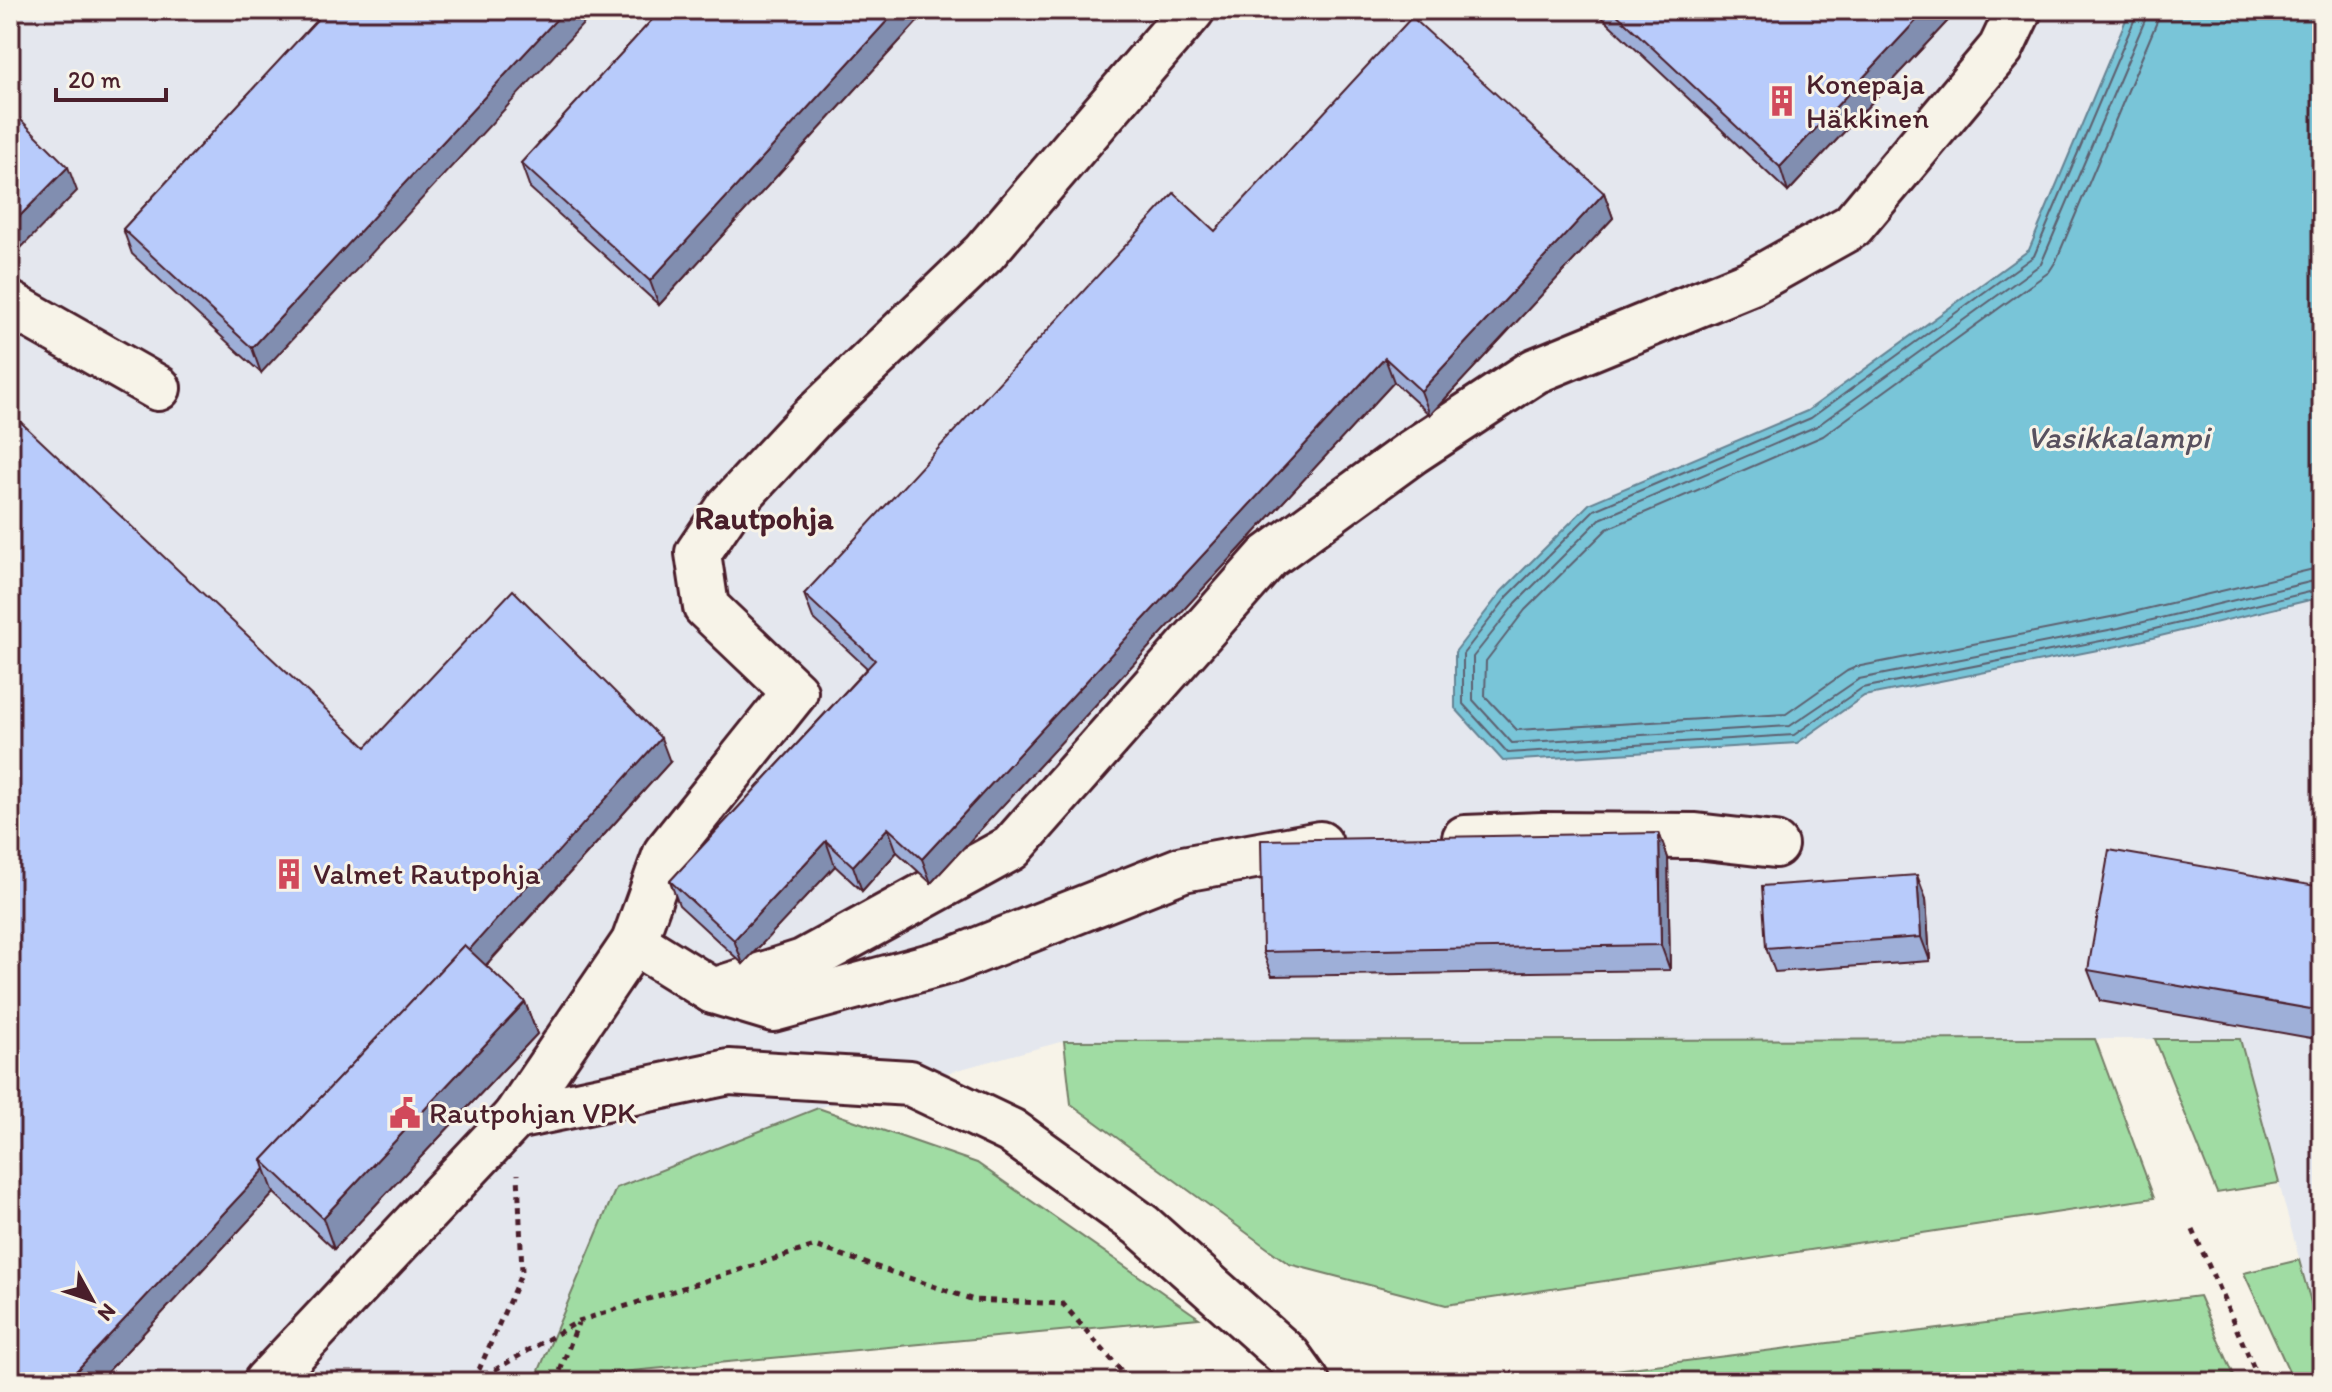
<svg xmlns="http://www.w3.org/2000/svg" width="2332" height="1392" font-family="Itim,sans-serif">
  <rect width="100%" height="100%" fill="#f7f3e8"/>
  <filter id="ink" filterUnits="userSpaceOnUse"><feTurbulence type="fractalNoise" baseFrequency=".0125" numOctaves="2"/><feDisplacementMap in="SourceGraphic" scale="16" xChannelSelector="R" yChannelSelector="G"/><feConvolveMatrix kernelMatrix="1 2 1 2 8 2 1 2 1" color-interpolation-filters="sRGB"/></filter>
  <g filter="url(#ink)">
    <path fill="#e4e7ee" d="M10,10H2322V1343L2240,1039L1064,1041L818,1108L616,1188L535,1382H10Z"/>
    <g fill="#a0dca3" stroke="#757e67" stroke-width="2">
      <path d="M2095,1039L2154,1198L1446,1305L1289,1264L1071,1104L1064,1041Z"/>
      <path d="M2155,1039H2240L2279,1183L2217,1193Z"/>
      <path d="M818,1108L977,1163L1199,1318L535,1380L616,1188Z"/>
      <path d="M2299,1260L2322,1343V1382H2294L2244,1273Z"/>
      <path d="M2199,1296L2237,1382H1566L1552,1378Z"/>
    </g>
    <path fill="#79c5d8" stroke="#668393" stroke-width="2" d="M2130,10H2322V597L2123,645L1864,696L1797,743L1503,761L1455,708V652L1502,591L1590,503L1807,411L2029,250Z"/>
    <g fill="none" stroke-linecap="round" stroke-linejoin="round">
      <g stroke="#5d6170" stroke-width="2">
        <path d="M2137,10L2136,16L2034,256L1811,418L1594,510L1508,596L1463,654V704L1508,753L1794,735L1862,688L2121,637L2322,589"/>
        <path d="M2147,10L2145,20L2041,264L1817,426L1600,519L1516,603L1473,657V700L1512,743L1790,726L1859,679L2119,628L2322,579"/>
        <path d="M2159,10L2156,24L2056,261L2049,272L1823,436L1607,529L1525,610L1486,661L1485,696L1517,730L1786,714L1847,671L1856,667L2116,616L2322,567"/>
      </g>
      <defs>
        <g id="minor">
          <path d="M10,304L158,388"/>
          <path d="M1465,838L1542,835L1696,836L1775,845"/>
          <path d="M634,942L713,991L773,1009L953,960L1183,869L1320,844"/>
          <path d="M713,991L803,962L1011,848L1268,557L1412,452L1535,371L1750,283L1852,226L2001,48L2019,10"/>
          <path d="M515,1117L729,1072L910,1083L1011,1131L1141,1225L1289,1357L1307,1382"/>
          <path d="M266,1382L515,1117L634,942L666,853L795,692L706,607L698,553L729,507L810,420L984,253L1192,10"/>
        </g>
      </defs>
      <use href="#minor" stroke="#4a1f2b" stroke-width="50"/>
      <g stroke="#4a1f2b" stroke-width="5" stroke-dasharray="6 6" stroke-linecap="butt">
        <path d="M2193,1230L2260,1382"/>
        <path d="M474,1381L522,1272L518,1174"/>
        <path d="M1131,1381L1149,1382"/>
        <path d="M474,1382L579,1321L815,1246L974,1300L1063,1304L1131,1382"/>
        <path d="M556,1382L578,1323"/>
      </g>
      <use href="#minor" stroke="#f7f3e8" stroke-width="44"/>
    </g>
    <g fill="#9eafd8" stroke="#4a1f2b" stroke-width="2">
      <path d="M326,10L261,373L132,254L123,229Z"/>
      <path d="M661,10H928L659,305L530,188L521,163Z"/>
      <path d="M1594,10H1958L1788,192Z"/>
      <path d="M1604,193L1613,218L1430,415L1394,382L931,883L897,852L862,891L835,866L743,964L679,905L670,881L867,668L813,618L804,594L1215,231Z"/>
      <path d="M366,747L670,762L486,966L525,1002L537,1034L334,1249L274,1193L98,1382H10Z"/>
      <path d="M1659,833L1668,858L1670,970L1272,976L1263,952Z"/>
      <path d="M2322,887V1040L2100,1001L2088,970Z"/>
      <path d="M1926,899L1930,961L1775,972L1766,948Z"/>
    </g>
    <g fill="#818eb0" stroke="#4a1f2b" stroke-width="2">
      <path d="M565,10H596L261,373L252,348Z"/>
      <path d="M897,10H928L659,305L650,281Z"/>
      <path d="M1926,10H1958L1788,192L1780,167Z"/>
      <path d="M68,167L77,191L10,259V226Z"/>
      <path d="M1604,193L1613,218L1430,415L1421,391Z"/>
      <path d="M1385,358L1394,382L931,883L922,859Z"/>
      <path d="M661,738L670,762L475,977L466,953Z"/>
      <path d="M888,828L897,852L862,891L853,866Z"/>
      <path d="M1659,833L1668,858L1670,970L1661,945Z"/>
      <path d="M826,841L835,866L743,964L734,940Z"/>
      <path d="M1917,875L1926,899L1930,961L1921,937Z"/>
      <path d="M525,1002L537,1034L334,1249L323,1218Z"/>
      <path d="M265,1169L274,1193L98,1382H66Z"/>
    </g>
    <g fill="#b8cbfb" stroke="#4a1f2b" stroke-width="2">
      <path d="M326,10H565L252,348L123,229Z"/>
      <path d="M661,10H897L650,281L521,163Z"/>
      <path d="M1612,10H1926L1780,167Z"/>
      <path d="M1412,17L1604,193L1421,391L1385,358L922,859L888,828L853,866L826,841L734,940L670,881L875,660L804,594L1174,193L1215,231Z"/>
      <path d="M10,109L68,167L10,226Z"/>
      <path d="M10,412L366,747L513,590L661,738L469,950L464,945L262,1160L265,1169L66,1382H10Z"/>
      <path d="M1659,833L1661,945L1263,952L1261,840Z"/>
      <path d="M2109,850L2322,887V1011L2088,970Z"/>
      <path d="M1917,875L1921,937L1766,948L1762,886Z"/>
      <path d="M464,945L525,1002L323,1218L262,1160Z"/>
    </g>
  </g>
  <defs>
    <symbol id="building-bare" viewBox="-9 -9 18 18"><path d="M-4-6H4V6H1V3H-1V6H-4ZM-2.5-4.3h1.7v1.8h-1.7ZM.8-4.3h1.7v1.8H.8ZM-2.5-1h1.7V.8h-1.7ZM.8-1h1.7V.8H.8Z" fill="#d1495b" stroke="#f7f3e8" stroke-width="2.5" paint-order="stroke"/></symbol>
    <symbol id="civic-bare" viewBox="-9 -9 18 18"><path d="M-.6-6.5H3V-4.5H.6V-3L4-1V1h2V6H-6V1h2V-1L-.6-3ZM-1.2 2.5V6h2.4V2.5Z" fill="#d1495b" stroke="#f7f3e8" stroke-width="2.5" paint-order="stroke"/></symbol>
  </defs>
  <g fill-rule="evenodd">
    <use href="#building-bare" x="1760" y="79" width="44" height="44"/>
    <use href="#building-bare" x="267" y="852" width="44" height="44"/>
    <use href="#civic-bare" x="383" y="1091" width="44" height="44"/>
  </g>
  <g text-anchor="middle" stroke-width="6" stroke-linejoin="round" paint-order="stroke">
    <g font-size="30" fill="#4a1f2b" stroke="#f7f3e8" text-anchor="start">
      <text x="1806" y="94">Konepaja<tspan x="1806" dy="34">Häkkinen</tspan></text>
      <text x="313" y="884">Valmet Rautpohja</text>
      <text x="429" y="1123">Rautpohjan VPK</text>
    </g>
    <g font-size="32" font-style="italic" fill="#58515f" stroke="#f7f3e8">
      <text x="2118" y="448">Vasikkalampi</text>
    </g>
    <g font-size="32" font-weight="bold" fill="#4a1f2b" stroke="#f7f3e8">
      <text x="764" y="529">Rautpohja</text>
    </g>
  </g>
  <rect width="2332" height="1392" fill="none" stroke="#f7f3e8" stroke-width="40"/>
  <rect x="20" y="20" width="2292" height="1352" fill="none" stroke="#4a1f2b" stroke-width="3" filter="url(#ink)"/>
  <g transform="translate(92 1300) rotate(130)" stroke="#f7f3e8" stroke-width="6" paint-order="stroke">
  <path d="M0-6L14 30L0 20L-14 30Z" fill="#4a1f2b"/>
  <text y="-12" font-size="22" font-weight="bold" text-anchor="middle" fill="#4a1f2b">N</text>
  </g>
  <path d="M56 88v12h110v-12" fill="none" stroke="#4a1f2b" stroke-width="4"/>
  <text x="68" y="88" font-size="24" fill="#4a1f2b" stroke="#f7f3e8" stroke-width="6" paint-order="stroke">20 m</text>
</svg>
